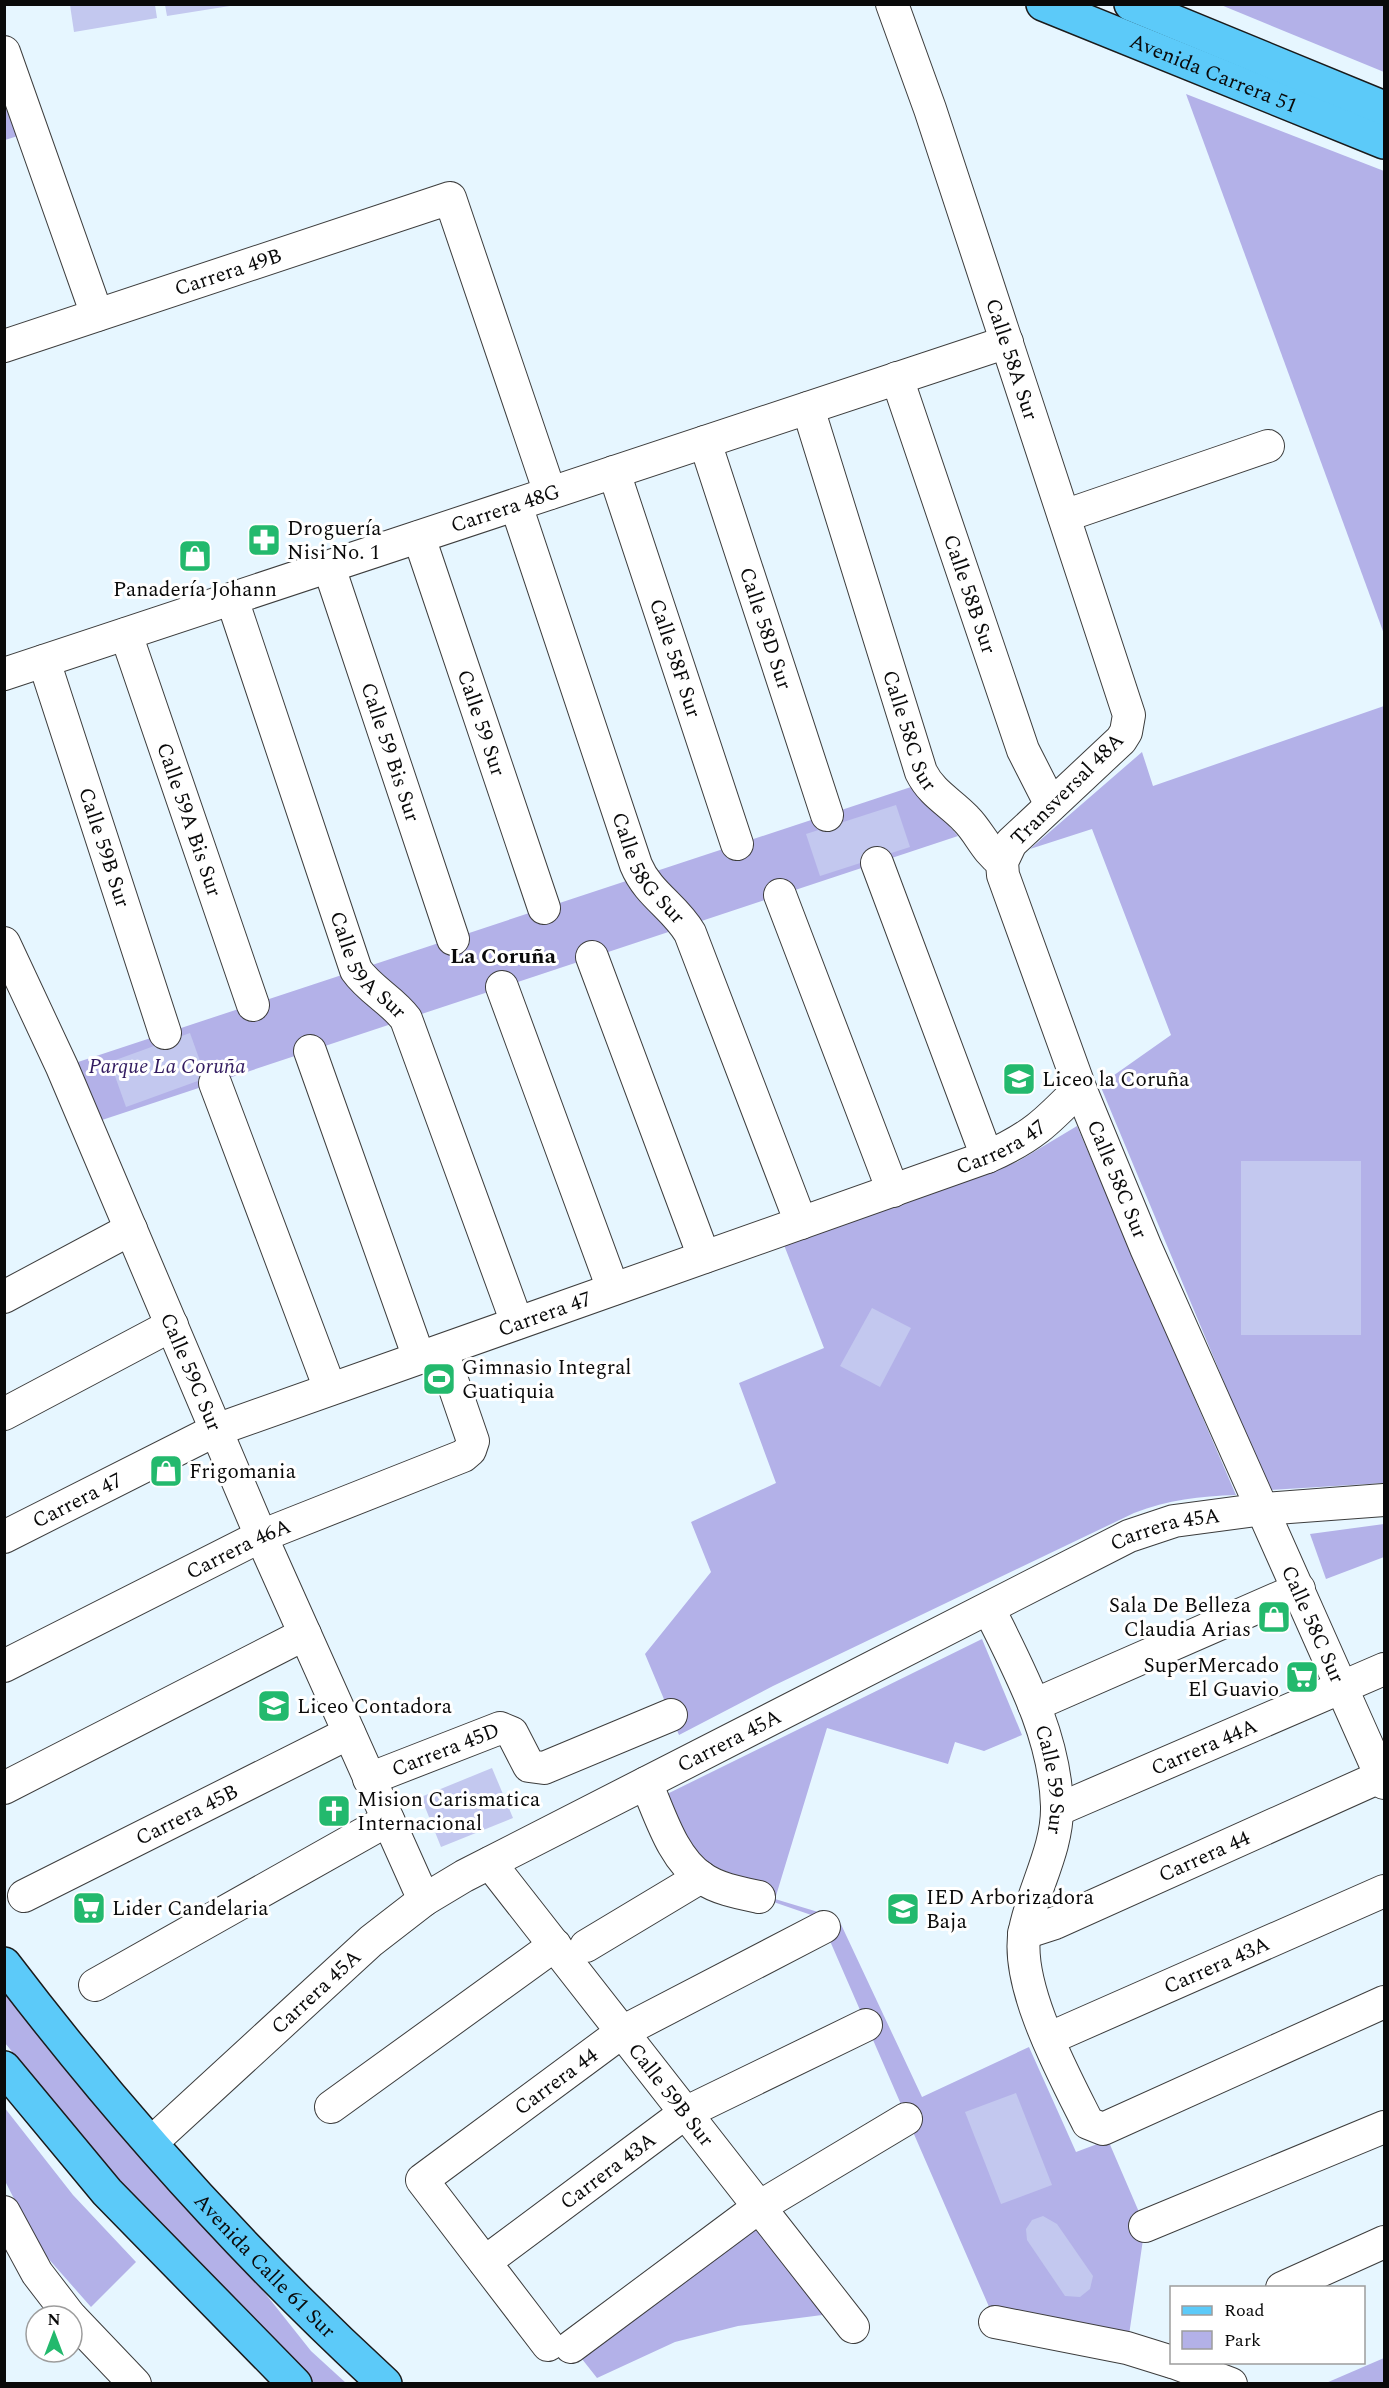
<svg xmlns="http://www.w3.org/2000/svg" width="1389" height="2388" font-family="Spectral,serif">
  <rect width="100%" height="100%" fill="#e6f6ff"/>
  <g fill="#b3b1e8">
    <path d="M1221,5H1384V72Z"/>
    <path d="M4,86L21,135L5,140H4Z"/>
    <path d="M1186,94L1384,171V634Z"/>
    <path d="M1384,706V1483L1269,1490L1100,1085L1171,1035L1092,829L1030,849L1142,752L1153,786Z"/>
    <path d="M914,786L958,836L99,1121L75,1063Z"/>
    <path d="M1077,1126L1236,1495C1200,1496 1168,1500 1134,1513L773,1686L679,1735L645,1654L711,1572L691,1522L776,1483L739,1383L824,1348L784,1245L1017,1162Z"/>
    <path d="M1384,1524V1557L1326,1579L1310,1534Z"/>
    <path d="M982,1639L1022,1735L984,1751L955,1742L948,1764L827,1728L775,1899L838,1918L922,2097L1029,2047L1076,2152L1108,2140L1145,2226L1129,2335L990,2309L820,1918L759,1897L741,1878L709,1864L687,1840L663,1796Z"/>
    <path d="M4,1993L142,2158L249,2273L311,2351L346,2383H314L119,2182L5,2043Z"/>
    <path d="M4,2107L73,2195L136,2262L91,2307L39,2248L5,2181Z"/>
    <path d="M743,2206L830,2314L738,2326L675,2342L597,2378L567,2340Z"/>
    <path d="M1384,2358V2383H1326Z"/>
  </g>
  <g fill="#c3c8ef">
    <path d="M70,5H155L157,18L74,32Z"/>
    <path d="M165,5V4L236,5L167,16Z"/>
    <path d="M896,805L910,847L820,876L806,834Z"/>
    <path d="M190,1033L206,1078L126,1107L110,1062Z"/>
    <rect x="1241" y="1161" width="120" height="174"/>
    <path d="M872,1308L911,1328L880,1387L840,1366Z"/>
    <path d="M492,1768L513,1818L441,1847L421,1797Z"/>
    <path d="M1016,2093L1052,2185L1001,2204L965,2112Z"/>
    <path d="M1043,2216L1057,2224L1093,2276L1090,2289L1080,2297L1065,2296L1027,2240L1026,2229L1032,2220Z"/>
  </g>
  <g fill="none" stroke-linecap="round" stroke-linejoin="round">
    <defs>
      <g id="minor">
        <path id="s1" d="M892,4L930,109L1129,715L1126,732L1121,740L1011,843L1002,862L1003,875L1080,1088L1146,1248L1384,1783"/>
        <path d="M4,52L97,315"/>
        <path id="s2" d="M4,346L450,198L550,493"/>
        <path id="s3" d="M897,378L1023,750L1051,805"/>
        <path id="s4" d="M808,408L921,772C932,794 950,802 966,819C980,833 985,850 1002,862"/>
        <path id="s5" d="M705,442L827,815"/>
        <path id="s6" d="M614,472L737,844"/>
        <path id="s7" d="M516,505L636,865C648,894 675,907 690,933L801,1223"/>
        <path d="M1064,516L1268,446"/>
        <path id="s8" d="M419,537L544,908"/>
        <path id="s9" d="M329,567L453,939"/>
        <path id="s10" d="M232,599L356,970C370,990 392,1000 406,1019L517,1323"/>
        <path id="s11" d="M126,634L253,1005"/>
        <path id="s12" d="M44,661L165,1033"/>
        <path id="s13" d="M4,674L1007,342"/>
        <path d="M877,863L987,1157"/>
        <path d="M780,895L893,1191"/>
        <path id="s14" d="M4,943L62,1067L261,1536L424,1900"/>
        <path d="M592,957L704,1257"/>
        <path d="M502,987L613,1289"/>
        <path d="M310,1051L419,1358"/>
        <path d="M215,1083L330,1389"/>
        <path d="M4,1297L131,1229"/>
        <path d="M4,1414L172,1325"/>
        <path id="s15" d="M4,1537L216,1430L987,1157C1031,1138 1047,1122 1080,1088"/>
        <path id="s16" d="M989,1609C1020,1672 1055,1735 1057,1806C1058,1849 1033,1889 1025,1930C1014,1984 1064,2075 1088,2123L1103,2129L1384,2002"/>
        <path id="s17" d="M4,1666L261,1536L463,1456L470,1450L473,1441L442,1351"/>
        <path d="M1034,1705L1299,1589"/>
        <path id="s18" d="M369,1779L500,1728L512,1733L529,1766L544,1768L671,1715"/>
        <path d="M646,1783C660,1814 672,1858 702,1878C718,1889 740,1893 759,1897"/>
        <path d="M4,1788L305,1634"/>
        <path id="s19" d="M1057,1810L1384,1669"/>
        <path id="s20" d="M490,1863L853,2327"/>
        <path id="s21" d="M24,1896L349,1733"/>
        <path id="s22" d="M1024,1933L1055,1923L1384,1775"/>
        <path d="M586,1946L701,1877"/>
        <path d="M95,1985L388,1820"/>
        <path id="s23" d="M1048,2039L1384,1891"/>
        <path d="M331,2107L555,1945"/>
        <path id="s24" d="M151,2143L371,1941L424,1900L464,1876L1129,1536L1174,1521L1264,1509L1384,1500"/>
        <path d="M4,2212L37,2273L70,2316"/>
        <path d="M1145,2226L1384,2127"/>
        <path id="s25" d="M485,2262L685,2113L866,2025"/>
        <path d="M1282,2288L1384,2242"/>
        <path d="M72,2318L135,2384"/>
        <path d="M995,2322L1127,2348L1172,2362"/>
        <path id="s26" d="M548,2345L422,2180L622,2032L824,1927"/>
        <path d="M571,2347L759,2207L906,2119"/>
        <path d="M1173,2362L1231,2384"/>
      </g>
      <g id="major">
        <path id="s27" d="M1043,4L1384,142"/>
        <path d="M1131,4L1384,108"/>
        <path id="s28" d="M4,1964C118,2114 246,2256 385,2384"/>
        <path d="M4,2068L107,2192L295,2384"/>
      </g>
    </defs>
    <use href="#minor" stroke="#3d3d3d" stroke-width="34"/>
    <use href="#major" stroke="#1b1b1b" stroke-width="36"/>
    <use href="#minor" stroke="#fff" stroke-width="32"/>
    <use href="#major" stroke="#5ccaf9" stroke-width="33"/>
  </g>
  <defs>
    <symbol id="pharmacy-square" viewBox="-11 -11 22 22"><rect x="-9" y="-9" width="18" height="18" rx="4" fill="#23b96d" stroke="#fff"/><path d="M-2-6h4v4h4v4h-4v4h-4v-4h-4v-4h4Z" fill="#fff"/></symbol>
    <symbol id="shop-square" viewBox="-11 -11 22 22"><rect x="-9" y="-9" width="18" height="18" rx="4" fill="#23b96d" stroke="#fff"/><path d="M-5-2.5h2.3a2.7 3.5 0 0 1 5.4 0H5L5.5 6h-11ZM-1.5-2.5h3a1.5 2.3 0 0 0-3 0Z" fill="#fff"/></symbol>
    <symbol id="school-square" viewBox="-11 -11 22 22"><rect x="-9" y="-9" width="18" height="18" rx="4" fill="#23b96d" stroke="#fff"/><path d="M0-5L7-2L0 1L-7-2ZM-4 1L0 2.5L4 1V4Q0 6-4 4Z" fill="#fff"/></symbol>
    <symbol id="stadium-square" viewBox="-11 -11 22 22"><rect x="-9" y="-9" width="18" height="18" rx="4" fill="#23b96d" stroke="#fff"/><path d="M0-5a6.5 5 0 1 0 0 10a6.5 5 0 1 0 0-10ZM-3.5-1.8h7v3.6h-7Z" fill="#fff"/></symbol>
    <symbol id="supermarket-square" viewBox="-11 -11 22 22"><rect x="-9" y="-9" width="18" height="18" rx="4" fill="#23b96d" stroke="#fff"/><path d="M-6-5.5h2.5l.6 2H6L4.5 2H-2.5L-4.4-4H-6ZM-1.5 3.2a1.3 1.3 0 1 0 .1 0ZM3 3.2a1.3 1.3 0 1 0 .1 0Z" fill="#fff"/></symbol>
    <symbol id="church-square" viewBox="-11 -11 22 22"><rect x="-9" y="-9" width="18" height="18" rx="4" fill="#23b96d" stroke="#fff"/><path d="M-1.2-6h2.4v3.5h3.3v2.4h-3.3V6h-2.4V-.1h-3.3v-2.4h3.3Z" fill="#fff"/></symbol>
  </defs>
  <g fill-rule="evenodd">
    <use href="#pharmacy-square" x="245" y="521" width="38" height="38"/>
    <use href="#shop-square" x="176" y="537" width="38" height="38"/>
    <use href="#school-square" x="1000" y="1060" width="38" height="38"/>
    <use href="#stadium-square" x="420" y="1360" width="38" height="38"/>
    <use href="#shop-square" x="147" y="1452" width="38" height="38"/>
    <use href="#shop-square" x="1255" y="1598" width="38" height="38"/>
    <use href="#supermarket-square" x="1283" y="1658" width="38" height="38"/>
    <use href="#school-square" x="255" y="1687" width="38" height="38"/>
    <use href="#church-square" x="315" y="1792" width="38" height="38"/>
    <use href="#supermarket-square" x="70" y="1889" width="38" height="38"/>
    <use href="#school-square" x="884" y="1890" width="38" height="38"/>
  </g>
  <g text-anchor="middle" stroke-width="6" stroke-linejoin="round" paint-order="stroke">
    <g font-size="21" fill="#0a0a0a" stroke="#fff">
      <text dy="7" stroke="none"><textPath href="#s27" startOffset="184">Avenida Carrera 51</textPath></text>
      <text dy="7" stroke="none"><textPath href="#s2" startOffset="236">Carrera 49B</textPath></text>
      <text dy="7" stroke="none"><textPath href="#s1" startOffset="375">Calle 58A Sur</textPath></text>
      <text dy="7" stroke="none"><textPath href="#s13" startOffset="528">Carrera 48G</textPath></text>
      <text dy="7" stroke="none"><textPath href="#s3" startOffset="228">Calle 58B Sur</textPath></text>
      <text dy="7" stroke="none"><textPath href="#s5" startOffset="196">Calle 58D Sur</textPath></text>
      <text dy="7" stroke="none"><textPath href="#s6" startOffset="196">Calle 58F Sur</textPath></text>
      <text dy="7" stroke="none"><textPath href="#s8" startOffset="196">Calle 59 Sur</textPath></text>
      <text dy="7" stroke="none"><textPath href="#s4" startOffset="338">Calle 58C Sur</textPath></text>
      <text dy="7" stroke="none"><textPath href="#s9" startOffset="195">Calle 59 Bis Sur</textPath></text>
      <text transform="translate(1067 789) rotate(-45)" y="7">Transversal 48A</text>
      <text dy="7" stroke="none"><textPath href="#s11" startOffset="196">Calle 59A Bis Sur</textPath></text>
      <text dy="7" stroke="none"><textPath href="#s12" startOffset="196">Calle 59B Sur</textPath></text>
      <text dy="7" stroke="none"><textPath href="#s7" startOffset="388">Calle 58G Sur</textPath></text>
      <text dy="7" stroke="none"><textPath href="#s10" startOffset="393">Calle 59A Sur</textPath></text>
      <text dy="7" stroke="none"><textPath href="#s15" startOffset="1072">Carrera 47</textPath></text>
      <text dy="7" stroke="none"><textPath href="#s1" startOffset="1286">Calle 58C Sur</textPath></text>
      <text dy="7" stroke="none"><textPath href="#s15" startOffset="586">Carrera 47</textPath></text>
      <text dy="7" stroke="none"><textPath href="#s14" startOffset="468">Calle 59C Sur</textPath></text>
      <text dy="7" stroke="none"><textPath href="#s15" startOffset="82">Carrera 47</textPath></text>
      <text dy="7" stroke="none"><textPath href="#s24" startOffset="1196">Carrera 45A</textPath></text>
      <text dy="7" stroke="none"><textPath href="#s17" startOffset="262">Carrera 46A</textPath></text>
      <text dy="7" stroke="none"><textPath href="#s1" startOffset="1772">Calle 58C Sur</textPath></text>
      <text dy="7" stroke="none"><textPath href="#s24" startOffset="710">Carrera 45A</textPath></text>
      <text dy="7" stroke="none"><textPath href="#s19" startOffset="160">Carrera 44A</textPath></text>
      <text dy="7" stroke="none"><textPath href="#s18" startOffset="82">Carrera 45D</textPath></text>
      <text dy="7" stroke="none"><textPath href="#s16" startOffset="183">Calle 59 Sur</textPath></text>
      <text dy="7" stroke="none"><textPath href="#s21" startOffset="182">Carrera 45B</textPath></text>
      <text dy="7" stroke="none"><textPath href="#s22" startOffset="196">Carrera 44</textPath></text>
      <text dy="7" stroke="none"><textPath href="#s23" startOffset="184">Carrera 43A</textPath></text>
      <text dy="7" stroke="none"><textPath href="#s24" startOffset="224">Carrera 45A</textPath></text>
      <text dy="7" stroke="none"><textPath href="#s26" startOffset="374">Carrera 44</textPath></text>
      <text dy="7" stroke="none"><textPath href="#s20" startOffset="294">Calle 59B Sur</textPath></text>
      <text dy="7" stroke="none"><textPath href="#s25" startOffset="153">Carrera 43A</textPath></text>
      <text dy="7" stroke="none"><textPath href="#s28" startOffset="399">Avenida Calle 61 Sur</textPath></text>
    </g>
    <g font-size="21" fill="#0a0a0a" stroke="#fff" text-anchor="start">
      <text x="287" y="535">Droguería<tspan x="287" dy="24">Nisi No. 1</tspan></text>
      <text x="195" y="596" text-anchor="middle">Panadería Johann</text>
      <text x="1042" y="1086">Liceo la Coruña</text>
      <text x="462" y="1374">Gimnasio Integral<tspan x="462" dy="24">Guatiquia</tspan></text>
      <text x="189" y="1478">Frigomania</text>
      <text x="1251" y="1612" text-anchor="end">Sala De Belleza<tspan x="1251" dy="24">Claudia Arias</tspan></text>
      <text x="1279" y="1672" text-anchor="end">SuperMercado<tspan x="1279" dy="24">El Guavio</tspan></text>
      <text x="297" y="1713">Liceo Contadora</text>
      <text x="357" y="1806">Mision Carismatica<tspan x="357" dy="24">Internacional</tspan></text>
      <text x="926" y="1904">IED Arborizadora<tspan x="926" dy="24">Baja</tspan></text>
      <text x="112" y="1915">Lider Candelaria</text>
    </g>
    <g font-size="21" font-style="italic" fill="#321b60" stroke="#fff">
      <text x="167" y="1073">Parque La Coruña</text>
    </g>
    <g font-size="22" font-weight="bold" fill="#0a0a0a" stroke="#fff">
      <text x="503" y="963">La Coruña</text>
    </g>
  </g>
  <rect width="1389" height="2388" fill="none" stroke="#0a0a0a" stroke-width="12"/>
  <rect x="1170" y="2286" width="195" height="78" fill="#ffffff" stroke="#9d9d9d" stroke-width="1.5"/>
  <rect x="1182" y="2306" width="30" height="9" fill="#5ccaf9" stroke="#9d9d9d" stroke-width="1.5"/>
  <text x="1224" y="2316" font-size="18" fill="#0a0a0a">Road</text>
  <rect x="1182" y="2331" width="30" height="18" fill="#b3b1e8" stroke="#9d9d9d" stroke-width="1.5"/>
  <text x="1224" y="2346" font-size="18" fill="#0a0a0a">Park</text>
  <g transform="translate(54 2334)"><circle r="28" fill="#ffffff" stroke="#9d9d9d" stroke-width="1.5"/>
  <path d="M0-4.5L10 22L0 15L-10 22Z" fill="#23b96d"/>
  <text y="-9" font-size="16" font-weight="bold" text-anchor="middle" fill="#0a0a0a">N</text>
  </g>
</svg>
